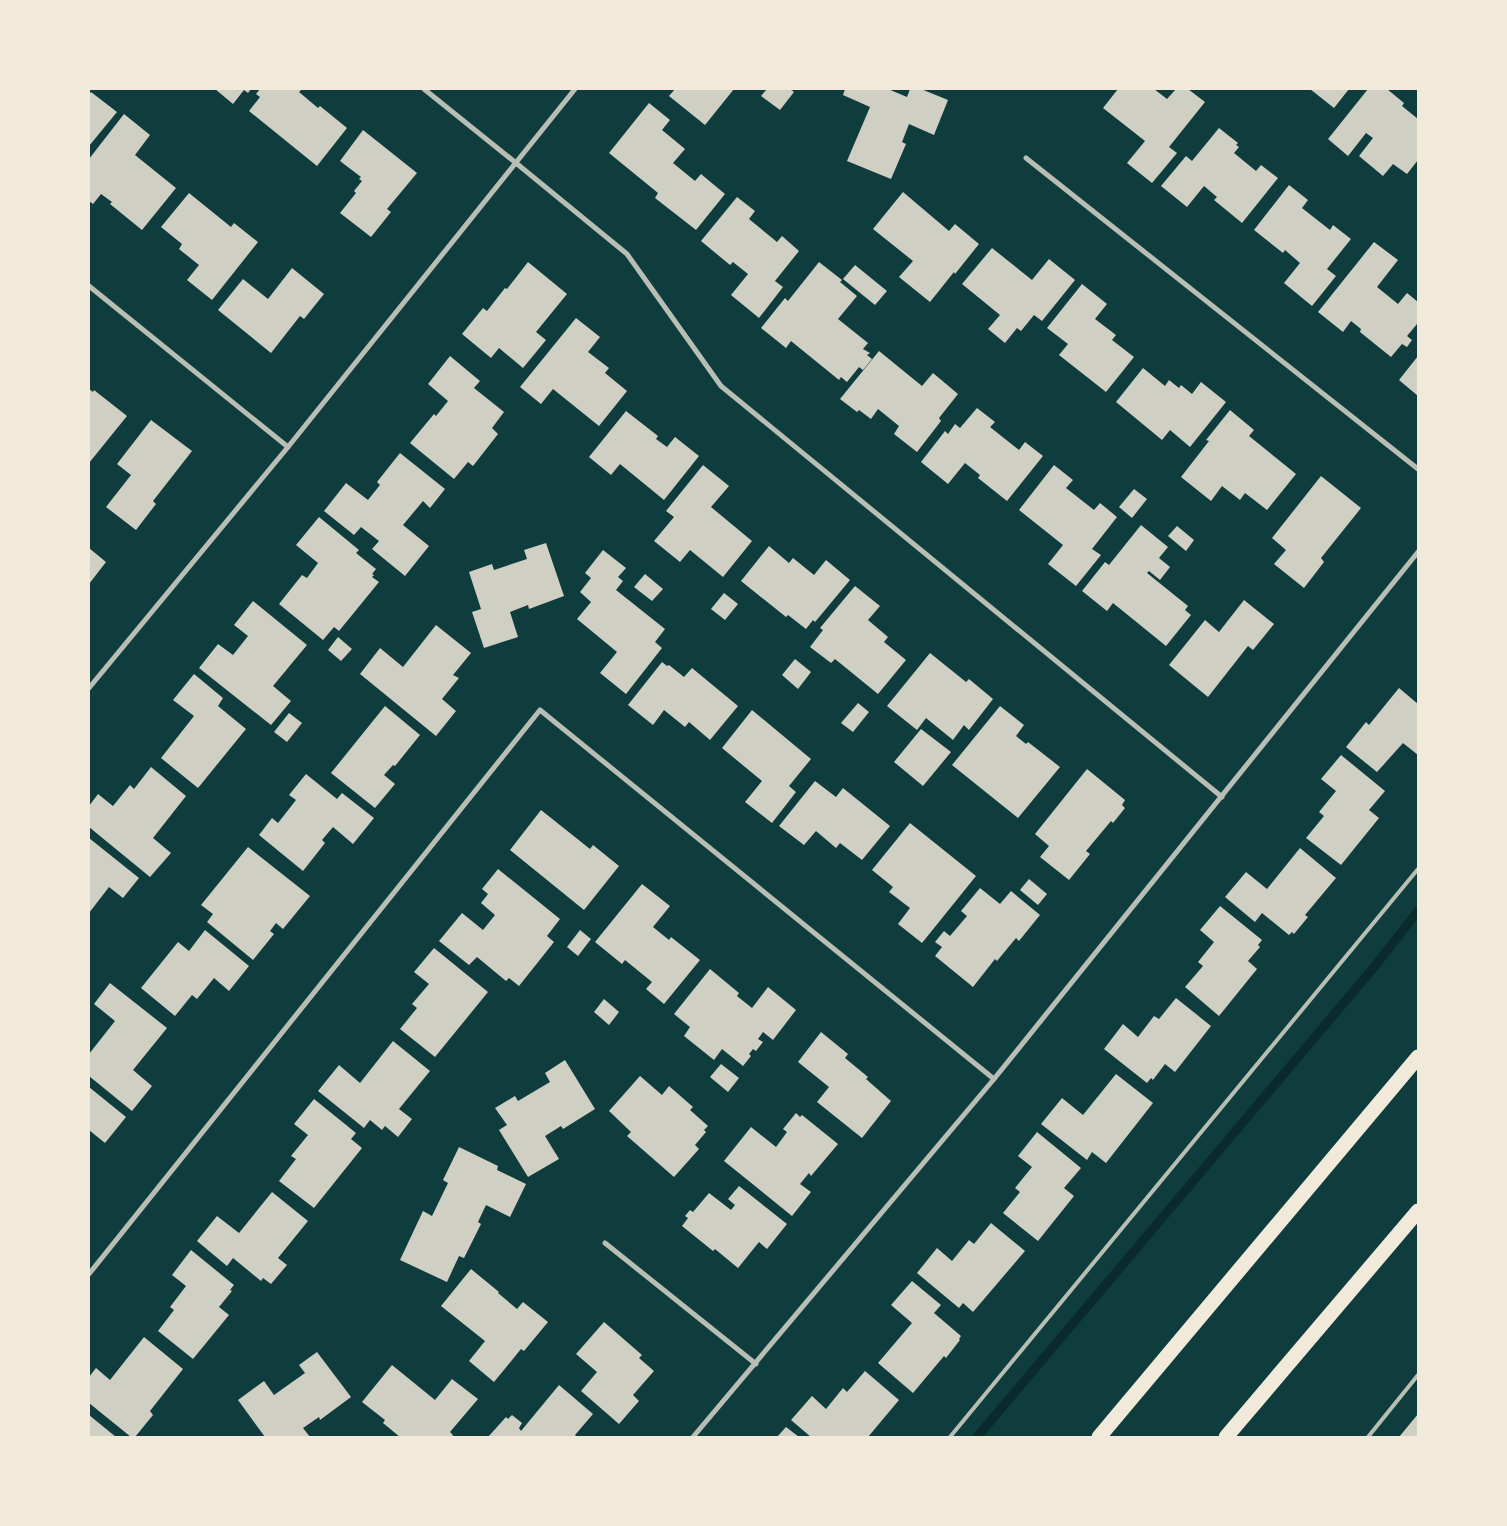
<svg xmlns="http://www.w3.org/2000/svg" width="1507" height="1526" font-family="'PT Sans Narrow',sans-serif">
  <rect width="100%" height="100%" fill="#0f3d3e"/>
  <g fill="none" stroke-linecap="round" stroke-linejoin="round">
    <path stroke="#0a2a2b" stroke-width="9" d="M977,1437L1375,966L1418,911"/>
  </g>
  <g fill="#cfcfc3">
    <path d="M215,89H251L248,93L244,90L233,104Z"/>
    <path d="M260,89H302L299,92L318,108L320,106L347,128L317,166L249,111L260,97L256,94Z"/>
    <path d="M675,89H734L705,125L669,96Z"/>
    <path d="M767,89H790L794,92L780,110L761,96Z"/>
    <path d="M845,89H888L907,97L910,89H921L948,100L934,135L909,124L902,142L906,144L891,179L847,161L870,107L843,95Z"/>
    <path d="M1118,89H1154L1167,99L1176,89H1188L1205,102L1169,147L1177,153L1152,183L1127,163L1145,141L1103,108Z"/>
    <path d="M1310,89H1349L1334,108Z"/>
    <path d="M1368,89H1387L1404,103L1402,106L1418,119V160L1407,174L1393,164L1383,176L1359,156L1373,138L1366,133L1348,156L1328,139Z"/>
    <path d="M91,92L117,112L89,146V95Z"/>
    <path d="M649,103L670,120L662,130L685,149L673,163L695,181L701,174L725,194L696,230L655,198L658,193L609,153Z"/>
    <path d="M124,114L150,135L135,155L176,188L142,230L110,204L112,202L101,194L93,204L89,201V159Z"/>
    <path d="M1219,128L1238,143L1236,145L1239,147L1234,153L1256,171L1261,165L1278,178L1242,223L1214,200L1217,197L1204,186L1187,207L1161,186L1186,156L1192,161Z"/>
    <path d="M363,130L417,173L387,209L391,212L371,237L340,213L356,193L354,191L362,181L359,179L361,177L340,161Z"/>
    <path d="M1289,185L1308,200L1302,208L1330,230L1333,225L1351,239L1327,269L1336,276L1312,306L1284,283L1300,263L1285,250L1283,253L1254,230Z"/>
    <path d="M903,192L949,231L955,224L979,244L955,274L954,272L930,302L899,277L913,261L873,229Z"/>
    <path d="M189,193L231,227L234,223L258,242L212,300L187,280L199,265L179,249L182,244L161,227Z"/>
    <path d="M737,197L755,211L749,219L777,242L782,236L799,251L775,281L783,287L759,318L731,295L748,274L733,262L730,265L701,241Z"/>
    <path d="M1374,242L1398,260L1377,287L1398,304L1407,293L1418,302V325L1417,324L1407,336L1412,340L1407,347L1402,344L1391,357L1360,332L1361,329L1351,321L1343,332L1318,312Z"/>
    <path d="M992,248L1032,280L1049,259L1075,280L1042,321L1034,315L1021,331L1017,328L1005,343L988,329L1000,315L962,284Z"/>
    <path d="M528,262L567,294L536,332L546,340L523,368L499,348L491,358L462,334L483,308L487,311L505,288L507,289Z"/>
    <path d="M819,262L842,280L840,282L857,296L838,319L868,343L863,349L870,353L867,355L872,359L863,370L859,367L847,382L841,377L839,380L791,341L786,348L761,328L785,298L788,301Z"/>
    <path d="M855,265L887,291L875,305L843,279Z"/>
    <path d="M292,268L324,294L304,319L300,316L271,353L218,310L243,279L268,299Z"/>
    <path d="M1082,284L1107,304L1095,319L1116,335L1112,340L1134,357L1106,392L1059,355L1068,344L1047,328Z"/>
    <path d="M576,318L600,337L588,352L609,368L605,373L627,391L599,426L553,389L541,404L520,387Z"/>
    <path d="M879,351L922,386L933,373L958,394L939,418L941,421L917,452L894,434L899,426L878,409L871,419L859,410L857,412L840,399Z"/>
    <path d="M450,356L480,381L474,388L504,412L492,428L498,434L473,466L468,462L454,479L410,443L434,414L436,416L448,401L428,384Z"/>
    <path d="M1418,356V396L1399,380Z"/>
    <path d="M1143,368L1165,386L1169,380L1179,388L1181,385L1192,394L1201,382L1226,402L1190,447L1170,430L1162,440L1116,402Z"/>
    <path d="M89,389L93,392L94,390L127,416L89,463Z"/>
    <path d="M977,408L995,422L990,427L1019,450L1025,442L1043,456L1007,501L978,478L980,475L965,463L948,484L921,462L945,431L948,434L955,424L960,428Z"/>
    <path d="M1230,410L1254,430L1249,436L1296,474L1267,510L1245,493L1240,500L1222,486L1211,501L1181,477L1209,441L1206,440Z"/>
    <path d="M626,411L658,436L656,439L667,447L675,437L699,456L664,500L620,464L611,475L589,457Z"/>
    <path d="M151,420L192,451L153,501L156,504L136,530L106,507L131,475L117,464Z"/>
    <path d="M400,453L445,489L430,508L423,501L403,525L429,546L405,576L372,549L379,541L361,527L354,535L324,511L346,483L368,500L380,485L377,482Z"/>
    <path d="M703,465L729,486L711,507L752,541L723,577L690,550L680,562L654,541L674,517L666,511Z"/>
    <path d="M1054,465L1073,480L1066,488L1094,510L1100,503L1117,517L1092,549L1101,555L1076,586L1048,564L1063,545L1019,510Z"/>
    <path d="M1321,476L1361,508L1321,558L1324,562L1304,588L1274,564L1286,550L1272,538Z"/>
    <path d="M1134,489L1147,499L1132,518L1119,507Z"/>
    <path d="M319,517L359,550L356,553L376,569L372,574L374,575L372,577L379,582L339,631L334,627L323,640L279,604L302,575L307,578L318,563L296,545Z"/>
    <path d="M1141,525L1168,547L1159,558L1170,567L1160,580L1149,571L1147,573L1188,606L1185,610L1191,615L1166,646L1113,603L1107,611L1082,591L1105,562L1109,565Z"/>
    <path d="M1177,526L1194,540L1186,551L1168,536Z"/>
    <path d="M546,543L564,596L529,609L528,605L510,612L518,637L484,648L472,612L481,609L469,572L492,564L494,570L527,559L524,550Z"/>
    <path d="M769,546L789,563L793,558L814,575L826,560L850,580L815,622L813,620L806,629L788,615L786,617L741,581Z"/>
    <path d="M89,548L106,562L89,584Z"/>
    <path d="M603,550L626,568L618,577L623,581L616,590L665,629L655,642L662,648L626,694L600,673L617,652L577,619L591,602L580,592L591,578L585,573Z"/>
    <path d="M645,574L663,589L652,601L634,587Z"/>
    <path d="M855,586L880,606L868,620L888,637L884,642L906,660L878,694L835,659L831,663L810,647L823,630L820,628Z"/>
    <path d="M724,593L738,604L725,620L711,609Z"/>
    <path d="M1244,600L1274,624L1253,650L1248,646L1208,697L1169,665L1205,620L1219,632Z"/>
    <path d="M253,601L307,645L273,686L291,701L271,725L199,668L218,644L233,655L248,636L234,625Z"/>
    <path d="M436,625L471,653L453,675L459,678L442,699L456,711L436,736L360,674L380,648L403,667Z"/>
    <path d="M338,637L352,649L341,661L328,650Z"/>
    <path d="M930,653L966,682L969,679L993,699L969,730L964,725L953,740L926,718L917,730L887,706Z"/>
    <path d="M795,659L811,672L798,689L782,675Z"/>
    <path d="M662,662L667,666L669,665L684,677L692,668L738,706L710,740L689,722L685,727L664,710L653,725L628,705Z"/>
    <path d="M194,674L223,698L218,706L246,729L198,788L161,758L194,716L173,700Z"/>
    <path d="M1399,688L1418,704V755L1403,743L1377,772L1346,747L1366,722L1369,725Z"/>
    <path d="M858,703L869,712L853,732L841,723Z"/>
    <path d="M385,706L420,735L395,766L393,765L384,775L395,784L375,808L331,773Z"/>
    <path d="M1000,706L1024,725L1016,736L1026,744L1028,742L1060,767L1018,818L952,765Z"/>
    <path d="M752,710L811,759L789,786L796,792L772,823L745,802L762,781L722,748Z"/>
    <path d="M289,713L302,723L287,742L274,732Z"/>
    <path d="M921,729L951,752L923,786L894,762Z"/>
    <path d="M1341,755L1385,791L1369,810L1379,818L1341,865L1306,838L1324,816L1319,812L1336,791L1321,779Z"/>
    <path d="M151,767L186,796L153,838L171,853L150,877L89,827V806L98,794L113,806L130,785L134,789Z"/>
    <path d="M1087,769L1125,800L1122,805L1125,808L1113,823L1111,821L1086,851L1090,854L1069,880L1040,857L1049,846L1035,834Z"/>
    <path d="M306,774L337,799L342,793L374,818L353,844L333,827L322,840L325,843L303,871L259,835L272,818L278,823L296,800L289,795Z"/>
    <path d="M815,781L836,797L843,788L890,826L862,860L840,843L836,848L816,831L804,845L779,826Z"/>
    <path d="M541,810L590,849L593,845L619,866L584,910L510,850Z"/>
    <path d="M910,823L976,876L922,943L898,924L910,908L889,892L893,887L872,870Z"/>
    <path d="M89,838L139,878L123,898L109,887L89,913Z"/>
    <path d="M248,847L310,896L283,929L276,923L270,931L274,934L253,960L207,922L213,914L201,905Z"/>
    <path d="M1300,848L1336,878L1305,915L1308,917L1294,934L1292,932L1289,935L1262,913L1255,922L1225,897L1246,872L1267,889Z"/>
    <path d="M498,869L560,919L547,936L554,942L519,986L509,978L506,981L477,957L469,965L439,941L462,913L483,930L495,915L481,903L488,894L482,889Z"/>
    <path d="M1029,879L1047,894L1038,905L1020,890Z"/>
    <path d="M642,884L670,906L653,927L669,940L671,937L700,960L664,1004L646,989L652,982L625,960L622,964L595,942Z"/>
    <path d="M980,888L1000,904L1011,891L1040,915L1019,941L1016,938L997,961L995,959L973,987L935,956L942,947L935,942L944,931L950,936L967,916L961,911Z"/>
    <path d="M1220,906L1262,940L1258,945L1260,947L1248,961L1257,969L1219,1016L1185,987L1203,966L1198,962L1214,942L1200,930Z"/>
    <path d="M205,930L249,966L229,991L214,978L197,999L192,995L175,1016L141,988L178,942L189,951Z"/>
    <path d="M580,930L591,939L578,956L567,947Z"/>
    <path d="M434,948L488,992L435,1057L400,1029L417,1008L412,1004L429,984L414,972Z"/>
    <path d="M710,969L739,993L737,996L752,1008L768,987L796,1010L773,1040L763,1032L758,1039L763,1042L756,1051L753,1049L749,1054L751,1056L743,1066L722,1049L714,1060L684,1036L690,1027L674,1014Z"/>
    <path d="M110,983L167,1028L133,1070L152,1086L132,1111L89,1076V1054L115,1021L94,1004Z"/>
    <path d="M1176,998L1211,1026L1175,1072L1165,1064L1153,1080L1151,1078L1147,1083L1104,1049L1123,1024L1138,1037L1154,1016L1159,1019Z"/>
    <path d="M604,999L619,1012L609,1025L594,1012Z"/>
    <path d="M821,1032L848,1054L845,1058L868,1077L866,1079L891,1101L862,1138L817,1102L829,1087L798,1062Z"/>
    <path d="M393,1041L430,1071L399,1109L412,1119L398,1137L385,1126L382,1130L370,1120L364,1128L318,1091L339,1065L360,1083Z"/>
    <path d="M565,1060L595,1109L563,1129L561,1126L545,1136L559,1159L528,1177L499,1130L507,1125L495,1108L515,1096L518,1101L550,1082L545,1073Z"/>
    <path d="M721,1064L739,1078L728,1092L710,1077Z"/>
    <path d="M1116,1074L1153,1103L1106,1163L1092,1152L1087,1160L1041,1124L1062,1098L1083,1115Z"/>
    <path d="M640,1076L662,1095L669,1086L693,1107L690,1110L708,1126L704,1130L706,1132L695,1145L699,1149L674,1177L627,1136L631,1132L609,1111Z"/>
    <path d="M89,1087L126,1117L105,1143L89,1130Z"/>
    <path d="M314,1099L356,1133L351,1139L362,1148L314,1208L279,1181L296,1159L291,1156L308,1135L294,1124Z"/>
    <path d="M796,1113L800,1117L802,1115L838,1144L811,1176L809,1173L800,1184L811,1192L792,1216L724,1161L751,1127L776,1147L787,1132L783,1129Z"/>
    <path d="M1037,1132L1081,1168L1064,1188L1074,1196L1038,1241L1003,1213L1020,1192L1015,1188L1032,1167L1018,1156Z"/>
    <path d="M459,1147L498,1166L497,1170L526,1184L510,1217L486,1205L478,1222L481,1224L464,1258L459,1256L447,1282L400,1260L423,1211L432,1216L448,1183L443,1180Z"/>
    <path d="M739,1186L787,1224L767,1249L759,1242L738,1268L715,1249L713,1251L682,1226L688,1218L685,1216L690,1210L693,1212L709,1193L731,1210L735,1205L728,1199Z"/>
    <path d="M272,1192L308,1221L278,1258L287,1265L271,1284L263,1278L261,1281L233,1258L227,1266L197,1241L217,1216L239,1233Z"/>
    <path d="M991,1223L1025,1251L973,1312L963,1303L959,1308L917,1273L937,1248L952,1261L969,1240L974,1244Z"/>
    <path d="M191,1250L234,1285L230,1290L232,1291L219,1307L229,1315L193,1359L158,1331L174,1310L170,1307L186,1286L172,1275Z"/>
    <path d="M471,1269L499,1292L498,1293L517,1309L523,1302L548,1322L524,1351L521,1349L494,1382L469,1361L485,1341L441,1306Z"/>
    <path d="M912,1281L941,1305L934,1313L961,1336L959,1339L960,1340L946,1358L944,1356L913,1393L878,1363L912,1323L891,1305Z"/>
    <path d="M604,1322L642,1355L639,1358L654,1371L633,1395L639,1401L619,1424L581,1391L597,1372L576,1354Z"/>
    <path d="M144,1337L183,1369L150,1411L153,1415L135,1437H131L89,1403V1377L96,1368L110,1380Z"/>
    <path d="M317,1352L351,1397L320,1420L319,1417L303,1428L310,1437H265L238,1400L264,1381L274,1395L305,1373L299,1365Z"/>
    <path d="M392,1365L435,1400L452,1379L478,1399L450,1432L453,1435L452,1437H400L383,1423L385,1420L362,1402Z"/>
    <path d="M865,1371L899,1400L868,1437H811L791,1420L812,1396L826,1409L843,1388L847,1392Z"/>
    <path d="M559,1385L593,1414L575,1435L577,1437H488L506,1417L508,1419L512,1415L522,1423L519,1428L521,1431Z"/>
    <path d="M1418,1414V1437H1399Z"/>
    <path d="M89,1415L116,1437H89Z"/>
    <path d="M786,1427L799,1437H777Z"/>
  </g>
  <g fill="none" stroke-linecap="round" stroke-linejoin="round">
    <g stroke="#b8beb3" stroke-width="4">
      <path d="M950,1437L1418,869"/>
      <path d="M1368,1437L1418,1375"/>
    </g>
    <g stroke="#b8beb3" stroke-width="5">
      <path d="M424,89L516,163L627,254L721,386L1222,797"/>
      <path d="M1026,158L1418,469"/>
      <path d="M89,286L288,447"/>
      <path d="M89,688L288,447L575,89"/>
      <path d="M605,1243L756,1364"/>
      <path d="M89,1274L540,710L994,1079"/>
      <path d="M693,1437L994,1079L1418,552"/>
    </g>
    <g stroke="#f1e9da" stroke-width="15">
      <path d="M1099,1437L1418,1057"/>
      <path d="M1226,1437L1418,1211"/>
    </g>
  </g>
  <rect width="1507" height="1526" fill="none" stroke="#f1e9da" stroke-width="180"/>
</svg>
